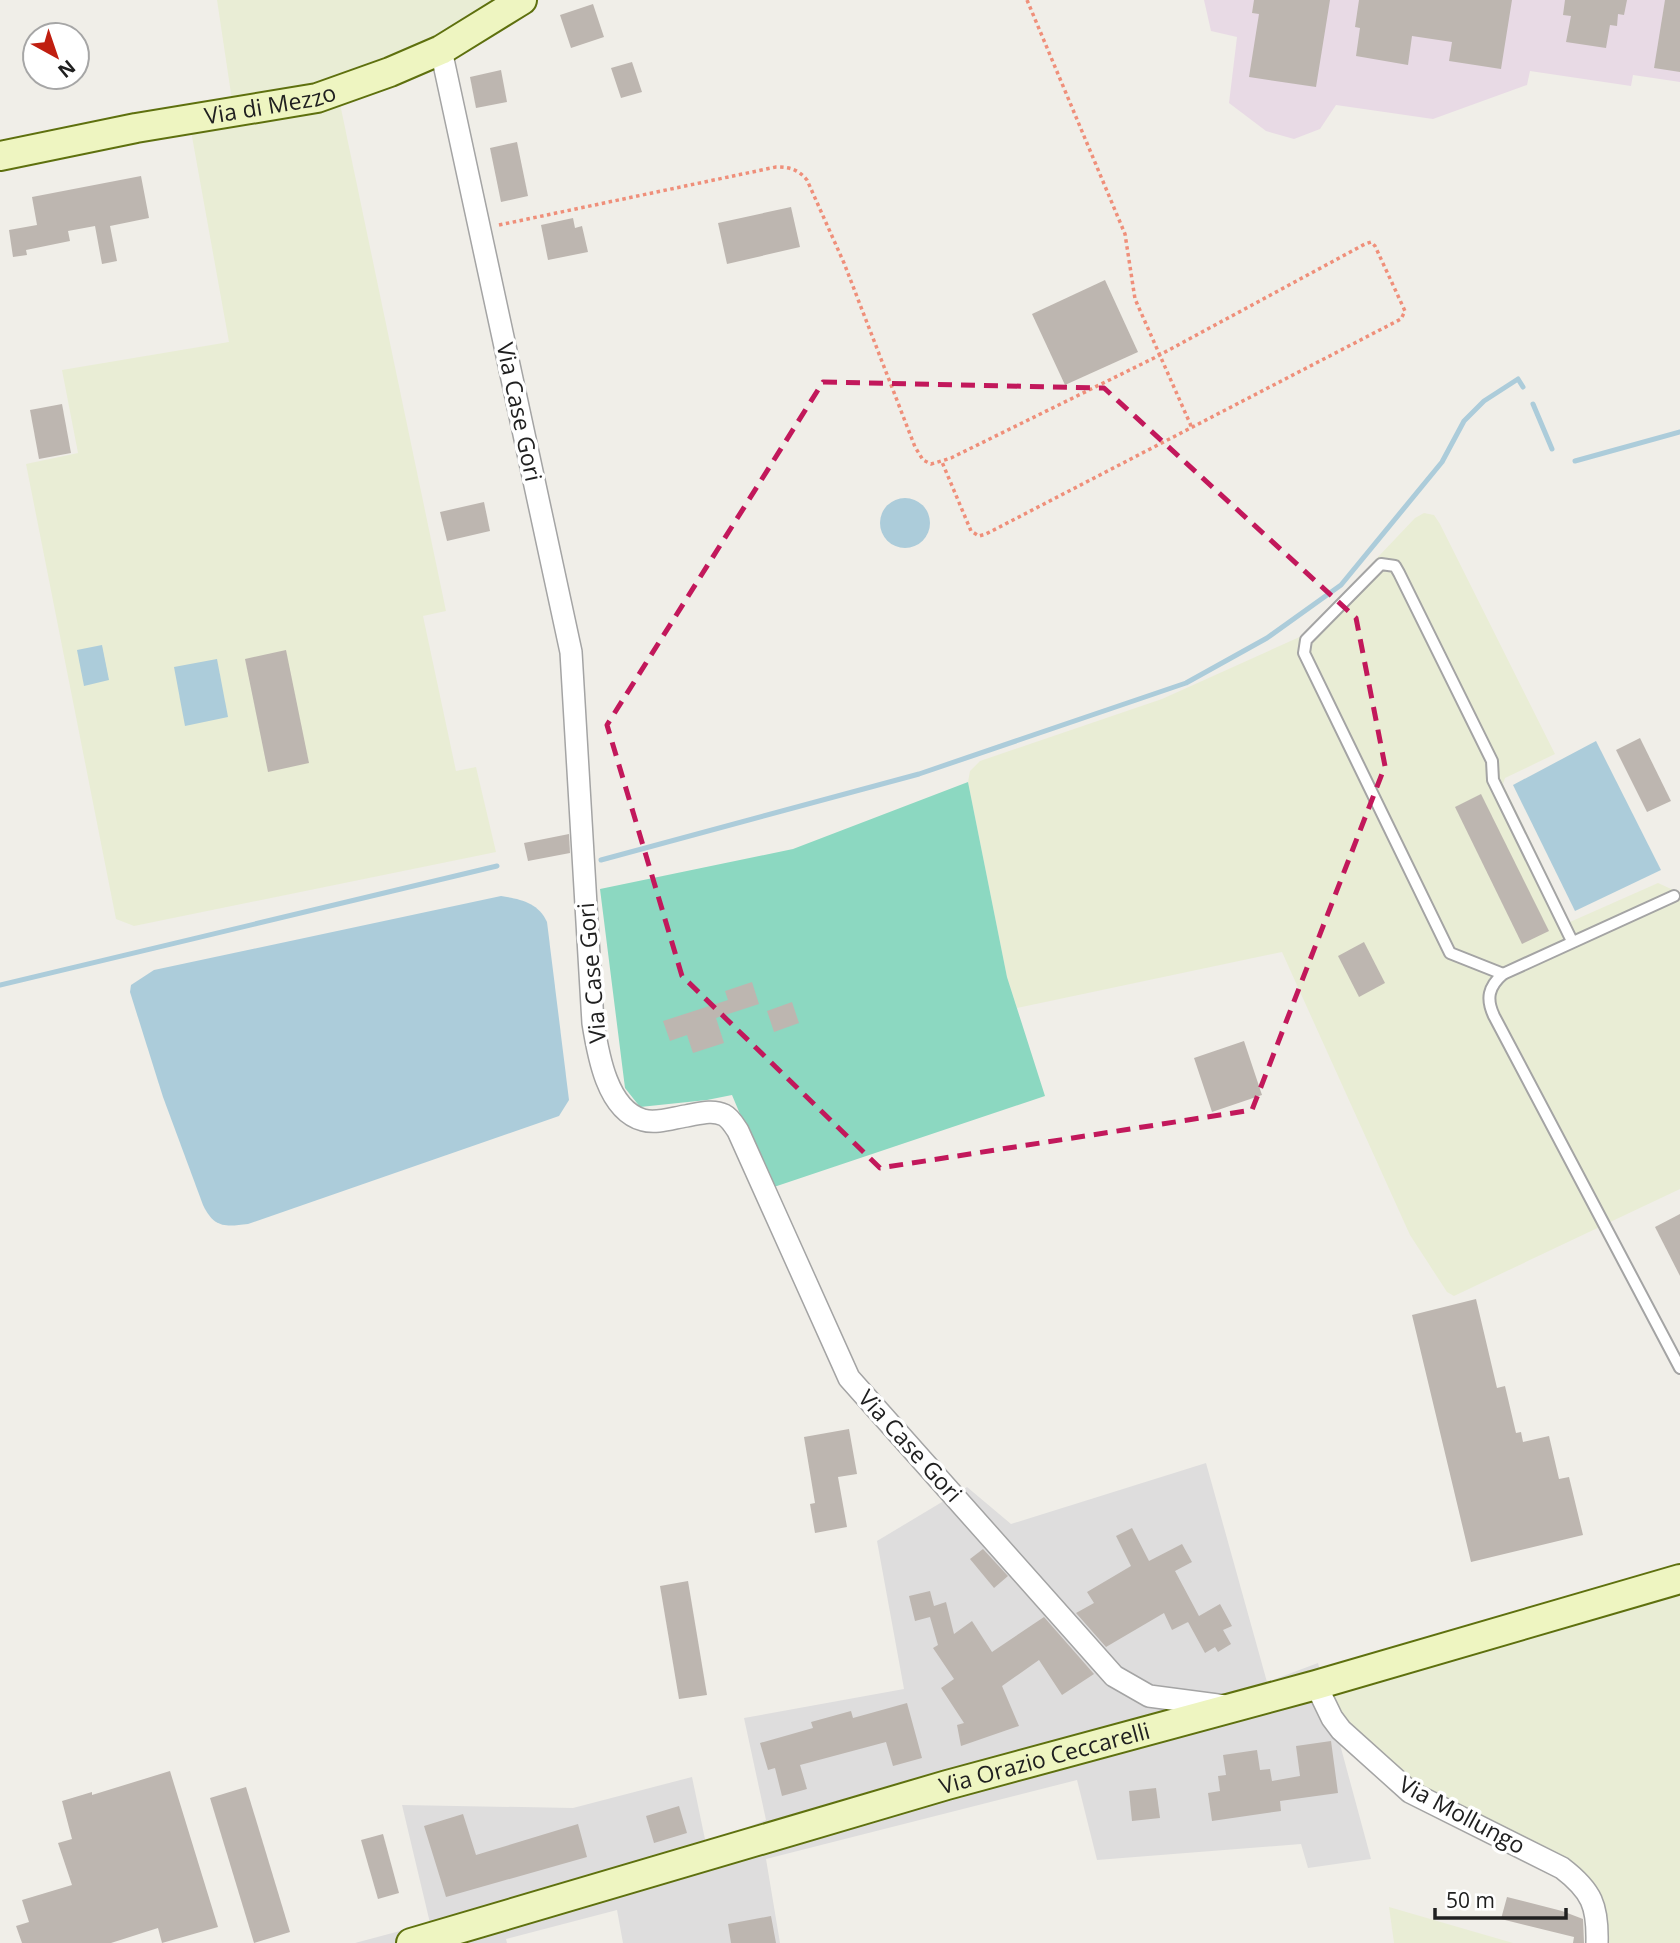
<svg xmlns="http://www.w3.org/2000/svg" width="1680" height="1943" font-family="'Open Sans',sans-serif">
  <rect width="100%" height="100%" fill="#f0eee8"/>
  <path fill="#dedddd" d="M1206,1463L1267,1682L1318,1663L1371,1859L1308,1868L1301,1844L1097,1860L1077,1780L766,1859L780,1943H623L617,1910L506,1939L507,1943H355L430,1923L402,1805L573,1808L692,1777L706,1844L766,1820L744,1718L904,1689L877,1541L967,1487L1011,1524Z"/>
  <path fill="#e8dae5" d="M1204,0H1680V82L1633,75L1631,86L1530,71L1527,85L1433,119L1336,105L1320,129L1294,139L1266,131L1229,103L1237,37L1211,31Z"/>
  <g fill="#e9edd5">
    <path d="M217,0H515L405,62L233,107Z"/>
    <path d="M339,99L446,611L423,616L456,771L476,767L496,852L134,926L116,919L26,464L78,453L62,370L229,342L191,131Z"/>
    <path d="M1424,513L1434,515L1440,524L1555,754L1505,778L1503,784L1570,922L1658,883L1680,893V1189L1454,1296L1447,1292L1410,1235L1282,952L1017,1008L1007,977L968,782L970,771L980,761L1162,699L1304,635L1415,518Z"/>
    <path d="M1680,1591V1943H1587V1902L1566,1880L1339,1741L1326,1693Z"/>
    <path d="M1389,1907L1513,1943H1394Z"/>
  </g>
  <path fill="#8cd8c1" d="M968,782L1007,977L1045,1096L771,1188L732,1095L707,1100L640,1107L625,1088L600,889L793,849Z"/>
  <g fill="#acccda">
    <circle cx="905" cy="523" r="25"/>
    <path d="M102,645L109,680L84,686L77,650Z"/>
    <path d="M217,659L228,717L185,726L174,667Z"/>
    <path d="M1596,741L1661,870L1575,911L1513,785Z"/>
    <path d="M501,896C520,899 538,902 547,922L569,1100L559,1116L248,1224C225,1227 214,1228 203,1205L163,1097L130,992L131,985L154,970Z"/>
  </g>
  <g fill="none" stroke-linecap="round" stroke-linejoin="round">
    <g stroke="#acccda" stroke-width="5">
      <path d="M1533,404L1552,449"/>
      <path d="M1575,461L1680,432"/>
      <path d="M601,860L919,774L1186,683L1267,638L1341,585L1442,462L1464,421L1484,401L1518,379L1523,387"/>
      <path d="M0,985L497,866"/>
    </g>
  </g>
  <g fill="#bdb6b0">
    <path d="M1254,0H1330L1316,87L1249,77L1259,14L1252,13Z"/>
    <path d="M1359,0H1512L1501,69L1449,61L1452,42L1412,36L1408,65L1356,56L1360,28L1355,27Z"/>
    <path d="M1565,0H1627L1624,15L1618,14L1617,26L1610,25L1606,48L1566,42L1571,16L1563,15Z"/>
    <path d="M1665,0H1680V72L1654,68Z"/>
    <path d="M593,4L604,37L571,48L560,15Z"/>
    <path d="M632,62L642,92L621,98L611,68Z"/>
    <path d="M501,70L507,102L476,108L470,77Z"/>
    <path d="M517,142L528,196L501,202L490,148Z"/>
    <path d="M141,176L149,218L110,226L117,261L102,264L95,226L68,231L70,241L26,250L27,255L13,257L9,230L37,225L32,197Z"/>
    <path d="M791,207L800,247L727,264L718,223Z"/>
    <path d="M573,218L575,228L582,226L588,252L548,260L541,225Z"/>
    <path d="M1105,280L1138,352L1065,385L1032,314Z"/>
    <path d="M62,404L71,453L39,459L30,410Z"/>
    <path d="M484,502L490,531L447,541L440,512Z"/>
    <path d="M286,650L309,763L268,772L245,659Z"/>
    <path d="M1640,738L1671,801L1647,812L1616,750Z"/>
    <path d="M1481,794L1549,931L1522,944L1455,807Z"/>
    <path d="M569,834L570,853L528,861L524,843Z"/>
    <path d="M1364,942L1385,983L1359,997L1338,956Z"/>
    <path d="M752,982L759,1004L716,1018L724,1043L693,1053L687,1035L670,1041L663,1021L728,1000L725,991Z"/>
    <path d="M792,1002L799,1023L774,1032L767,1011Z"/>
    <path d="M1244,1041L1262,1095L1212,1112L1194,1058Z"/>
    <path d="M1680,1214V1276L1655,1227Z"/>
    <path d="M1476,1299L1497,1388L1505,1386L1516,1433L1521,1432L1523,1442L1549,1436L1559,1479L1569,1477L1583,1535L1471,1562L1412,1315Z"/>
    <path d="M849,1429L857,1474L838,1477L847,1527L815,1533L810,1504L815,1503L804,1437Z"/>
    <path d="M1132,1528L1149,1561L1182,1544L1192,1562L1175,1571L1199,1616L1220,1604L1232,1626L1223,1630L1231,1644L1218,1652L1215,1647L1205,1653L1188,1622L1190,1621L1172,1630L1164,1613L1106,1647L1076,1613L1094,1603L1087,1592L1131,1566L1116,1536Z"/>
    <path d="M983,1549L1008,1576L994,1588L970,1559Z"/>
    <path d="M688,1581L707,1695L679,1699L660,1586Z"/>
    <path d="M930,1591L934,1606L946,1602L954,1634L972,1621L992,1652L1044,1617L1094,1674L1062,1695L1039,1660L1002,1686L1019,1726L961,1746L957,1725L964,1723L941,1688L954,1679L933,1648L938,1645L930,1617L915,1621L909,1596Z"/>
    <path d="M907,1703L922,1758L893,1766L886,1742L800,1765L807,1789L782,1796L775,1768L768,1770L760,1743L813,1728L811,1722L851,1711L853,1718Z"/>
    <path d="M1331,1741L1338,1793L1280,1801L1281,1811L1212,1821L1208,1793L1220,1791L1218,1776L1226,1775L1223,1755L1257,1750L1260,1770L1270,1769L1272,1781L1300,1776L1296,1746Z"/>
    <path d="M170,1771L218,1927L162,1943L158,1928L111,1943H22L16,1926L29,1922L22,1900L72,1885L58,1843L72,1839L62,1801L92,1792V1795Z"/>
    <path d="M246,1787L290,1932L254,1943L210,1798Z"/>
    <path d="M1156,1788L1160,1818L1132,1821L1129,1791Z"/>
    <path d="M679,1806L687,1833L654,1843L646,1816Z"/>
    <path d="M463,1814L476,1855L578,1824L587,1857L446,1897L424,1826Z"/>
    <path d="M383,1834L399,1893L378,1899L361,1840Z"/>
    <path d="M1507,1897L1562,1911L1583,1919L1584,1943H1573L1574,1937L1501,1919Z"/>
    <path d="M771,1916L776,1943H731L728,1924Z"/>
  </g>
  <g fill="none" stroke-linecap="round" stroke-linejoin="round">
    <defs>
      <g id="lane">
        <path d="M1674,896L1503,974C1488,987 1486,999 1494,1016L1680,1368"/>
        <path d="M1503,974L1450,953L1304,653L1306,640L1381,564L1395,566L1399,573L1492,761L1493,780L1572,941"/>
      </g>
      <g id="street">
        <path d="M441,50L571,652L593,1023C598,1054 607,1110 643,1120C656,1124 673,1118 686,1116C698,1114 712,1109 724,1115C730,1118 734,1125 738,1131L849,1378L1114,1676L1149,1696L1225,1706"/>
        <path d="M1316,1685L1332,1718L1341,1730L1410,1792L1562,1868C1592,1891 1598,1906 1597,1943"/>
      </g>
      <g id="secondary">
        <path id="s1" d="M0,156L136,128L317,98L390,72L441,50L522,0"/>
        <path id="s2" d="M411,1943L947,1785L1316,1685L1680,1579"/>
      </g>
    </defs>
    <use href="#lane" stroke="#a4a4a4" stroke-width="14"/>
    <use href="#street" stroke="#a4a4a4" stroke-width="24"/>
    <use href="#secondary" stroke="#5e700e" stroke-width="32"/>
    <g stroke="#ef8f7a" stroke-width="3.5" stroke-dasharray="3.5 3.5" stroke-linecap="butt">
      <path d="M1027,0L1125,234L1135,299L1192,428"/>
      <path d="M499,225L776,167C789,167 798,169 807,180L844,263L915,447L923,460L931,464L951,458L1154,358L1365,244L1371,242L1375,246L1405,311L1401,319L986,534L979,536L971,531L942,462"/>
    </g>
    <use href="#lane" stroke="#fff" stroke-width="10"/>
    <use href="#street" stroke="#fff" stroke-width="21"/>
    <use href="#secondary" stroke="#eef5c1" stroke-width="28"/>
  </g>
  <path fill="none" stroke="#c2185b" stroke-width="5" stroke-dasharray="14 9" stroke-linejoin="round" d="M823,382L1104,388L1356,618L1385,766L1252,1110L880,1168L682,976L607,725Z"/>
  <g text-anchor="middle" stroke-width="7" stroke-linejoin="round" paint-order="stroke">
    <g font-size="23" fill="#202020" stroke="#fff">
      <text dy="8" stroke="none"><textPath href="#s1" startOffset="275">Via di Mezzo</textPath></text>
      <text transform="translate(519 412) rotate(78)" y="8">Via Case Gori</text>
      <text transform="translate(592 973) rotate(-95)" y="8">Via Case Gori</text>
      <text transform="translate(910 1446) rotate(48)" y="8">Via Case Gori</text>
      <text dy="8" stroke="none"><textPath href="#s2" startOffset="660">Via Orazio Ceccarelli</textPath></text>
      <text transform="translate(1462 1815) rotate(28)" y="8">Via Mollungo</text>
    </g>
  </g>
  <g transform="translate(56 56) rotate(140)"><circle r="33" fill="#ffffff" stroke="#a6a6a6" stroke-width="2"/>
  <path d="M0-5L12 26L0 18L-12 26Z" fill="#c01e10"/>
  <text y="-10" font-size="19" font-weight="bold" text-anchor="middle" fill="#202020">N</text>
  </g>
  <path d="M1435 1908v10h131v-10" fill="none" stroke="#202020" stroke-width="3.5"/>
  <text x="1446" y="1908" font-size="21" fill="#202020" stroke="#ffffff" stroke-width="5" paint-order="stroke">50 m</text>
</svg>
